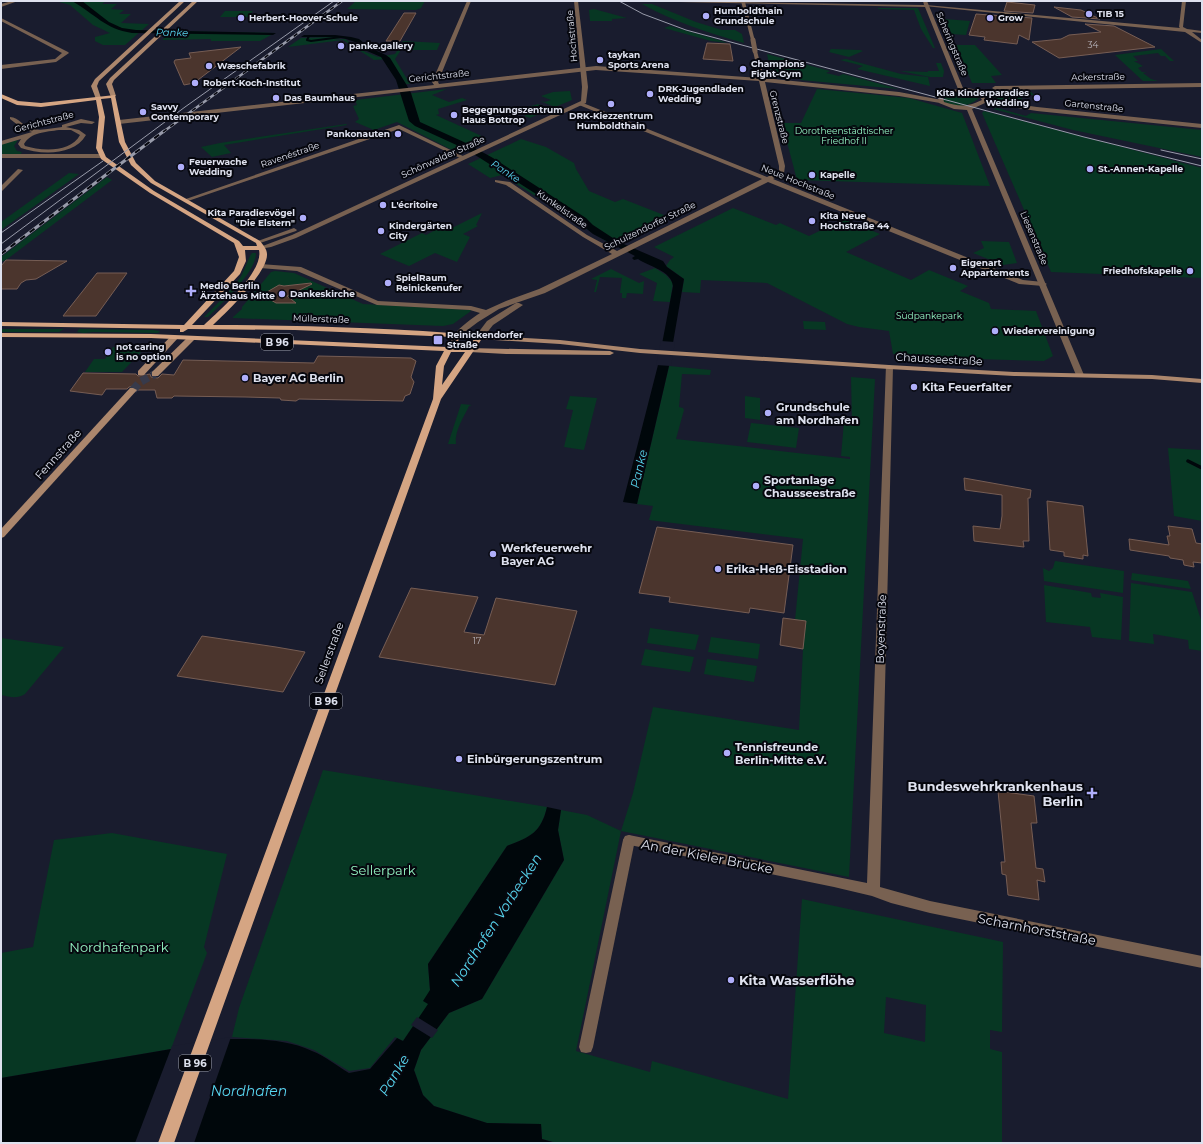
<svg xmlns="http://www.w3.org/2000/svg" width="1203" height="1144" font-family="Montserrat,sans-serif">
  <rect width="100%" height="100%" fill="#191c2e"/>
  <g fill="#073723" fill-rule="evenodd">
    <path d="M56,1H106L102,4H117L111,9L124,10L119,14H131L121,23L149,24L125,45H103L95,41V37L110,33L93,25L70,5Z"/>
    <path d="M356,1H425L421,8L416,10L347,9Z"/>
    <path d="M642,4H652L696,22L722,30H735L742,34L744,43C709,33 674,22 642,4Z"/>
    <path d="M878,8H918L935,48H933L921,29L914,10L878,9Z"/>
    <path d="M594,9L627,18L612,19V21H590L589,10Z"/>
    <path d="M225,11H253L248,17H220Z"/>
    <path d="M945,19L970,21L966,35L951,34Z"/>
    <path d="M670,26L722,41L727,43L711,41L664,28Z"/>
    <path d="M172,31L275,33L260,41H211V39L162,40Z"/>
    <path d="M335,37L340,38L334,40L345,39L361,50L378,57L395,54L403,41L440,43L437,50H401L395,59L410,84H406L389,57H386L387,59L374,60L343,40L288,47L301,38Z"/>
    <path d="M956,45H975L1002,75L991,76L996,83H972Z"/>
    <path d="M831,49L860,50L863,51L849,57L829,52Z"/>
    <path d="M1161,49L1174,61H1170L1165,56H1161L1158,53L1133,56L1138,61H1134L1143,66L1138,68L1142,72H1147L1143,73L1151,79L1158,81H1143L1115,55Z"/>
    <path d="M767,54L830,71L826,73L839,76L843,74L899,89L800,80L802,74H800L797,79L774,77L772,76Z"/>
    <path d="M846,59L901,74L928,77L930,86L857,69L863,66L840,60Z"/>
    <path d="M936,63H941L944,71L943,77H930L900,71L928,72V71H939Z"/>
    <path d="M447,89L432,95L449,102L462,98L467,100L438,109L439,114L436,115L486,138L456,152L397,122L374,130L355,122L359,119L353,106L357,105L355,100Z"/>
    <path d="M817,89L909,98L962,113L990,186L797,180L782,123H801Z"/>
    <path d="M570,91L572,100L555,107L540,101L545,102L551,100L541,96L553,92Z"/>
    <path d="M960,92L973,93L979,96V98C969,107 954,109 943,101L945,97Z"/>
    <path d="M1006,92H1031L1034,95H1021L1022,102L995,99L991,95Z"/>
    <path d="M538,104L550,109L530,118L524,116L531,113L521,109Z"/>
    <path d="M997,108L1026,116L1031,113L1202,130V157L1073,130L993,109Z"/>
    <path d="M984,111L1202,168V278L1051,272L982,113Z"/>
    <path d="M346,124L347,125L224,145L231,153L212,157L201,147L220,143Z"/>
    <path d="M521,139L546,147L574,163L576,169L589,191L615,202L623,199L669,217L612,245L502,175L490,178L468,164Z"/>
    <path d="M18,140L14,146L17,151L22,152L20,155H1V144Z"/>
    <path d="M69,173L79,174L1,230V222Z"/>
    <path d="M107,177L112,180L6,260L1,262V257Z"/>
    <path d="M733,208L776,225L780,223L809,236L844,219L880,234L846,252L911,280L929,270L968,286L960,291L989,303L991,309L1036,311L1053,356L1044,361L977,359L893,354L889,331L859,327L847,324L767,283L701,280L700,293L682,292L684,279L666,266L670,260L674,257L654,247Z"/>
    <path d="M482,213L476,225L478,226L463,234L470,237L457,262L435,253L409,266L380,254L422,233L426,235L443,226L450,229Z"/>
    <path d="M981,241L1009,242L1017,263L1003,265L973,253L984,248Z"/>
    <path d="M252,253H256C256,273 221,304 208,317H204C216,305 230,292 240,278C244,272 249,256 252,253Z"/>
    <path d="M655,268L666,275L673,283L670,302L653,301L657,283L639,274Z"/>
    <path d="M611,269L639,283L644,281L643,294L627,293L626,298H622V293H620L622,278L600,277L596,292H594L597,280L591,279Z"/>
    <path d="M275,271L294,273L363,304L470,310L471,311L453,324L443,326L233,318V317L242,309V307L271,272Z"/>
    <path d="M803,321L825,322L826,330L804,329Z"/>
    <path d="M1,329H64L59,332H1Z"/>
    <path d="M79,329L153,330L160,331L158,333L93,332L84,333L77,332Z"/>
    <path d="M113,347H140L142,351L122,372H85L94,359H105Z"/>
    <path d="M669,366L711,370L710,375L682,374L679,407L683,408L684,410L676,439L850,459V457L841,456L844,422L852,423L851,377L875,379L849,877L621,831L576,1051L650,1072L652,1061L788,1099L802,899L1003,942L1002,1032L990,1030V1049L1002,1052V1143H557L542,1139L541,1124L487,1123L434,1106L423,1095L414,1070L421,1050L449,1013L482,999L564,860L558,830L561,810L587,815L621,831L633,793L653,707L799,730L803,649L795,620L803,539L649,520L653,506L637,504ZM886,997L926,1005L925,1042L884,1033Z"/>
    <path d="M570,396L597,398L584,450L564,447L573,410L566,409Z"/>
    <path d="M745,396L760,398V420L745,418Z"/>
    <path d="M461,404L472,405L469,406C464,417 454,431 456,444H448Z"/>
    <path d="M751,423L799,428L796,448L747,442Z"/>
    <path d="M1168,448L1202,450V521L1174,516Z"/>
    <path d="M1055,561L1124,571L1123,593L1044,581L1043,568L1049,571L1053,568Z"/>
    <path d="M1132,573L1188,581L1191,589L1131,580Z"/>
    <path d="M1131,583L1192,592L1202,623V651L1189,649L1188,640L1153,634L1154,644L1129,641Z"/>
    <path d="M1044,585L1091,593L1092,597L1101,598L1100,593L1123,597L1121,640L1092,637L1090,627L1046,622Z"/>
    <path d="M650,628L699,635L695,650L647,643Z"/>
    <path d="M711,637L760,644L758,659L708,652Z"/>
    <path d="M1,638L64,647L25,694C17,699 10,697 1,695Z"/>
    <path d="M645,649L694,657L690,672L641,665Z"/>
    <path d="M707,659L757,666L754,682L704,674Z"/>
    <path d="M323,770L547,807C541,833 530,837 507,846L428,964L430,990L429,1004L403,1041L395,1037L370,1068L349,1071L314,1050L287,1041L232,1037L239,1008Z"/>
    <path d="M112,833L227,854L204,947L207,953L171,1049L1,1078V953L33,947L54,840Z"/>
  </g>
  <g fill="#00070b">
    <path d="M72,1H82L109,22L122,28L136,30L276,33L273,35L132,33C105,29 95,14 72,1Z"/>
    <path d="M304,35H335L351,37L359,39L370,48L386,55L390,58L406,84L411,93L420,122L466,143L493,158L586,218L593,225L619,242L663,261L667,267L684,279L669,366L637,504L623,502L658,365L673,286C671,270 649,267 638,259L634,260L632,258L635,256L593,234L572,217L480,158L463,148L415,126L409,121L396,80L381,57L367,51L358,43L346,39L335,37H301Z"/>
    <path d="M547,807L561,810L558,830L564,860L482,999L449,1013L421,1050L414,1070L423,1095L434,1106L487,1123L541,1124L542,1139L556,1143H1V1078L230,1039C258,1039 286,1039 312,1051C325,1056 337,1066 349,1073L370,1069L397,1038L403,1041L428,1004L423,1001L430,990L428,964L507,846C530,837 541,833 547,807Z"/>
  </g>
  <g fill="#191c2e">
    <path d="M661,341L675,342L671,366L656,365Z"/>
    <path d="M417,1017L438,1030L432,1038L411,1025Z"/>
    <path d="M231,1037L194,1143H135L172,1046Z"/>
  </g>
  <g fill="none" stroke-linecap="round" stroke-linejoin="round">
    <path stroke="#00070b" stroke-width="2" d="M309,36L307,40L311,41L341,37"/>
    <path stroke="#00070b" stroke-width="3.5" d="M1188,461L1202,468"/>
  </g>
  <g fill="#4b352d" stroke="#765d54">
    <path d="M1007,2L1035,5L1033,13L1004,11Z"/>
    <path d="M1054,7L1081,10L1100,19L1072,17Z"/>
    <path d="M404,13H416L400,41H386Z"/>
    <path d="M976,14L1032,18L1029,40L1019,35L1017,44L984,40L985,37L969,35Z"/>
    <path d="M1085,24L1114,26L1155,47L1059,58L1032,42L1061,39L1069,35L1101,32Z"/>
    <path d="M707,43L730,44L733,61L703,59Z"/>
    <path d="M241,47L194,83L184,85L174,62L175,60L191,58L189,53Z"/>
    <path d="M6,260L67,261L36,279L26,280L21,283L17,289H1V266Z"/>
    <path d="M97,273H127L96,316H63Z"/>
    <path d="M311,283L312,284L287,296L296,303H276L271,300L267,292L279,285L284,286Z"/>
    <path d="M318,356L411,358L416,361L411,377L414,382L410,394L405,396L403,401L299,399L296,401L281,400L280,398L245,397L174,396L172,398H157L155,390H138L133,386L129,387L127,389H106L102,395L70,391L83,373L136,374L138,376L150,374L151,377L158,378L162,374L174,375L183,360L314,363Z"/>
    <path d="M964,478L1031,490L1030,498H1028L1029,541H1023L1024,547L974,541L973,526L1000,529L1002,516V495L965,490Z"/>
    <path d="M1047,501L1083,506L1088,556L1083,555V559L1064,556V552L1050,550Z"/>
    <path d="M1168,526L1192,529L1196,543L1202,544V563L1193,562L1194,567L1184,565L1183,560L1170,558L1169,556L1130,550L1129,539L1169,545L1167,536H1170Z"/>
    <path d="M657,527L793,545L784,613L750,608L749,613L669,602L670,597L639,593Z"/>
    <path d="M411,588L478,597L464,632L484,635L496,598L577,611L555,685L379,657Z"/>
    <path d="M783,618L806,621L803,649L780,645Z"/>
    <path d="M202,636L276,647L305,652L283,692L177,676Z"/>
    <path d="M998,791L1034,796L1037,823H1031L1036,868L1043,869L1045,882L1037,880L1039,900L1008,895L1006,875L1002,874L1001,862H1005Z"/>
  </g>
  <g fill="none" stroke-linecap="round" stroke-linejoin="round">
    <path stroke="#373a4b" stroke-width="8" stroke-dasharray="8 4" stroke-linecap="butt" d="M133,390L140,382L155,374"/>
    <g fill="#786151" fill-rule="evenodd">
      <path d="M10,117C19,117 24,128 33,129C42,131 53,128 62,127V125L81,119L95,122L92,124L81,123L66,127L79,130L86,135C74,156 41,155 21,148L18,144L21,139L1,145V141L32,132L23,129L10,119ZM59,130H71L80,135C71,153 41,151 25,146L24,144C31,132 46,132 59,130Z"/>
      <path d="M1,154H102L105,156L102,158H1Z"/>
      <path d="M629,835L633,837L635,840L593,1047L591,1052L586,1053L581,1052L579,1047L623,840L625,837Z"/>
    </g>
    <g fill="#786151" fill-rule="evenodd">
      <path d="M12,1H18L1,7V4Z"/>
      <path d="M467,1H471L438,82L439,84L596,66L759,78L753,51L755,50L757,51L764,78L899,92L942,100L943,101L940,103L899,96L765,82L785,166L784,173L773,179L1023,280L1043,282L1047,284L1043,286L1019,284L768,182L545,293L499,309L478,322L458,337L454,335C461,326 471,319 480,313L470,310L377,305L297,271L260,268L256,266L260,264L301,267L378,301L471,306L486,310L506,301L539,289L612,254L583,237L506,185L495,182V180L510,182L587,235L617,251L762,179L579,105V103H583L767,177L779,171V166L759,81L596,70L119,124L116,122L119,120L434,85L432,82Z"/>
      <path d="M741,1L745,2L755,41L751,40Z"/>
      <path d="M1182,1H1186L1183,27L1187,29L1202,31V33L1192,32L1202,40V43L1185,32L924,6L926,5L1180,28L1179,27Z"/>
      <path d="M1,18L68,52L69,53L56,62L1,69V65L55,59L62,53L1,21Z"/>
      <path d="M1202,83V87L995,90L992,88L995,86Z"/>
      <path d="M399,125L467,158L462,159L399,129L188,201L183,200Z"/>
      <path d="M18,169L23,170L1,192V186Z"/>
      <path d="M516,303H519L523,305L493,325L482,339H476L475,337L487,321Z"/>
      <path d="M886,365H889L893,367L880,887L930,901L1202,956V968L930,913L891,903L872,896L834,887L625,844L623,840L625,836L629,835L867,883Z"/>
    </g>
    <g fill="#786151" fill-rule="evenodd">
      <path d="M574,1H578L588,87L586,103L296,238L271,247L260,249V247L292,235L581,101L582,87Z"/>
      <path d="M677,1L924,5L923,1H927L963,88C973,88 983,90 987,100L1037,107L1202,124V128L1037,111L985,103L972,109L1084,375L1083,377H1077L1076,375L967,110L954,109L939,103L938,97L948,91L958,89L925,7L679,2ZM969,91L979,95L982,100C967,107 960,107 944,102L943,98L957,92Z"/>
      <path d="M294,228L297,230L296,231L260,243L255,242Z"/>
    </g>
    <g fill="#ac876d" fill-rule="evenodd">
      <path d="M180,1H185L99,81L97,86L101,98L96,99L91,86L95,79Z"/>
      <path d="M193,1H198L114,80L112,84L116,96L111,97L106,84L110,78Z"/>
      <path d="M476,335L560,340L640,349L889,365L1014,372L1152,375L1202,379V383L1152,379L1014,376L889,369L640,353L560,344L479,339L475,337Z"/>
      <path d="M171,336H174L178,338L144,375H138V371Z"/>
      <path d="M189,336H192L196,338L158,376H152V372Z"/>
      <path d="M467,348L610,351L614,353L610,355L506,354L470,352H467Z"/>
      <path d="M130,388H133L137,390L4,537L1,538V529Z"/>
    </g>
    <path fill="#d5a583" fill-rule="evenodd" d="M1,94L18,101L41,103L115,95L125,142L136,163L155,181L260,241C263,245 267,249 267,254C268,272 227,312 213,325C302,325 391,328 479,335L483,337L441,399L174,1143H158L433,399L436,366L444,351L151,338L1,337V333L151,334L447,347L453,337L295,330L188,329L183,332H180V329L1,326V322L184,325L234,271L239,257L234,243L150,193L101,159L96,148L99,117L96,100L41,107L17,105L1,98ZM111,98L119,142L131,165L151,183L256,243L257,246H243L239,241L154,191L106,157L102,148L105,117L101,99ZM245,250H259C264,272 219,311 204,325H192L240,274L246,261ZM460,338L474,339L468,348L454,347ZM451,352H465L442,385L444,366Z"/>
    <g stroke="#989baa" stroke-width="1">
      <path d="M619,1L643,14L686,30L1084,137L1202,166"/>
      <path d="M1161,150L1202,159"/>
      <path d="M1,233L103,161"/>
      <path d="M1,244L185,107L334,1"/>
    </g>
    <defs>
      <path id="rail-far1" d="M163,132L342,1"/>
      <path id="rail" d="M1,254L164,131"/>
    </defs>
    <use href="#rail-far1" stroke="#989baa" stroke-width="2.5"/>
    <use href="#rail" stroke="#989baa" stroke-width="3"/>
    <use href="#rail-far1" stroke="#06070e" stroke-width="1.5" stroke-dasharray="4.5" stroke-linecap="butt"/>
    <use href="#rail" stroke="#06070e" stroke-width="2" stroke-dasharray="6" stroke-linecap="butt"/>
    <path stroke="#786151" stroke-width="5" d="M753,40L755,51"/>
  </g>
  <g fill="#afaefa" stroke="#06070e" stroke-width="1.5">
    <circle cx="1089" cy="14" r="4"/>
    <circle cx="706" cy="16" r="4"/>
    <circle cx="241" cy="18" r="4"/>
    <circle cx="990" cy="18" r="4"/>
    <circle cx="341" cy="46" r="4"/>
    <circle cx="600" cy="60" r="4"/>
    <circle cx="209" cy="66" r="4"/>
    <circle cx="743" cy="69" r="4"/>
    <circle cx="195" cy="83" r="4"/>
    <circle cx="650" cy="94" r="4"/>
    <circle cx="276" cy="98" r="4"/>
    <circle cx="1037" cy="98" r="4"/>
    <circle cx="611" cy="104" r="4"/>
    <circle cx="143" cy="112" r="4"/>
    <circle cx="454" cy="115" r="4"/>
    <circle cx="398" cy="134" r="4"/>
    <circle cx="181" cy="167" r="4"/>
    <circle cx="1090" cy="169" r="4"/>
    <circle cx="812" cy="175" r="4"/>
    <circle cx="383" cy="205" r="4"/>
    <circle cx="303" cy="218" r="4"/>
    <circle cx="812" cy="221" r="4"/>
    <circle cx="381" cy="231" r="4"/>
    <circle cx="953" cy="268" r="4"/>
    <circle cx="1190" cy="271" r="4"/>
    <circle cx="388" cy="283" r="4"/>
    <path d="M189 285h4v4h4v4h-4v4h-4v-4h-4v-4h4z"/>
    <circle cx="282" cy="294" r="4"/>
    <circle cx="995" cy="331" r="4"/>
    <rect x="433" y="335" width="10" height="10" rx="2"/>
    <circle cx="108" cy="352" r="4"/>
    <circle cx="245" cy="378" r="4"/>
    <circle cx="914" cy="387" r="4"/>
    <circle cx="768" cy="413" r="4"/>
    <circle cx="756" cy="486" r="4"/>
    <circle cx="493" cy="554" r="4"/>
    <circle cx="718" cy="569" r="4"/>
    <circle cx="727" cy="753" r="4"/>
    <circle cx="459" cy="759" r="4"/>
    <path d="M1090 787h4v4h4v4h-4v4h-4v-4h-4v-4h4z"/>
    <circle cx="731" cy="980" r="4"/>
  </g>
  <g text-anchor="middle" stroke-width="4" stroke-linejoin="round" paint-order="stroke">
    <g font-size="9" font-weight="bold" fill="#dee1ee" stroke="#06070e" text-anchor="start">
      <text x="714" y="14">Humboldthain<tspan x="714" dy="10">Grundschule</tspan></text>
      <text x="1097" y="17">TIB 15</text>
      <text x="249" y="21">Herbert-Hoover-Schule</text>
      <text x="998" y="21">Grow</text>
      <text x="349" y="49">panke.gallery</text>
      <text x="608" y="58">taykan<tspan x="608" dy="10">Sports Arena</tspan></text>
      <text x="751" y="67">Champions<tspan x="751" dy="10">Fight-Gym</tspan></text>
      <text x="217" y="69">Wæschefabrik</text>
      <text x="203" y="86">Robert-Koch-Institut</text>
      <text x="658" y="92">DRK-Jugendladen<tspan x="658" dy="10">Wedding</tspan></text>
      <text x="1029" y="96" text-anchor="end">Kita Kinderparadies<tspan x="1029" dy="10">Wedding</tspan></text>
      <text x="284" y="101">Das Baumhaus</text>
      <text x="151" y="110">Savvy<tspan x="151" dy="10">Contemporary</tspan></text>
      <text x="462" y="113">Begegnungszentrum<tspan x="462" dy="10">Haus Bottrop</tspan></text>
      <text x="611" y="119" text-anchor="middle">DRK-Kiezzentrum<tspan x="611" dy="10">Humboldthain</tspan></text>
      <text x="390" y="137" text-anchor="end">Pankonauten</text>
      <text x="189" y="165">Feuerwache<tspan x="189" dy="10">Wedding</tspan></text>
      <text x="1098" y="172">St.-Annen-Kapelle</text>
      <text x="820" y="178">Kapelle</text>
      <text x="391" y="208">L'écritoire</text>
      <text x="295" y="216" text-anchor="end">Kita Paradiesvögel<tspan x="295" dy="10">"Die Elstern"</tspan></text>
      <text x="820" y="219">Kita Neue<tspan x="820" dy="10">Hochstraße 44</tspan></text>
      <text x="389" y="229">Kindergärten<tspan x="389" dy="10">City</tspan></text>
      <text x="961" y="266">Eigenart<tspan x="961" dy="10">Appartements</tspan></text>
      <text x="1182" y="274" text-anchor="end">Friedhofskapelle</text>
      <text x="396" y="281">SpielRaum<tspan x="396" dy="10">Reinickenufer</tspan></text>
      <text x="200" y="289">Medio Berlin<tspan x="200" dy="10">Ärztehaus Mitte</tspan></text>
      <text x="290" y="297">Dankeskirche</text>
      <text x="1003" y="334">Wiedervereinigung</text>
      <text x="447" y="338">Reinickendorfer<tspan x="447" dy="10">Straße</tspan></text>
      <text x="116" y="350">not caring<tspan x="116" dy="10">is no option</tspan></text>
    </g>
    <g font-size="9" fill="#dee1ee" stroke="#06070e">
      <text transform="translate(572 36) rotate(-95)" y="3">Hochstraße</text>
      <text transform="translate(952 44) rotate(67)" y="3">Scheringstraße</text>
      <text transform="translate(439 76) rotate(-6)" y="3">Gerichtstraße</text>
      <text transform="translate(1098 77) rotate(-1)" y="3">Ackerstraße</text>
      <text transform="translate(1094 106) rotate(6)" y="3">Gartenstraße</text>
      <text transform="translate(779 117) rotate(76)" y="3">Grenzstraße</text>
      <text transform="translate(44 122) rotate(-15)" y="3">Gerichtstraße</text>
      <text transform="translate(290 155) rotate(-19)" y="3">Ravenéstraße</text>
      <text transform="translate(443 157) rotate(-24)" y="3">Schönwalder Straße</text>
      <text transform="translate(798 182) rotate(22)" y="3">Neue Hochstraße</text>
      <text transform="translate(562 209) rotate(35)" y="3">Kunkelstraße</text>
      <text transform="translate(650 226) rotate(-26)" y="3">Schulzendorfer Straße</text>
      <text transform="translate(1034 238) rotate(67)" y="3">Liesenstraße</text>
      <text transform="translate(321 319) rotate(2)" y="3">Müllerstraße</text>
    </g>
    <g font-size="9" fill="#b9b6be">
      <text x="1093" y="48">34</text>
      <text x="477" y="644">17</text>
    </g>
    <g font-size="9" fill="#95f6c4" stroke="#06070e">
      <text x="844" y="134">Dorotheenstädtischer<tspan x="844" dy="10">Friedhof II</tspan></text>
      <text x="929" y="319">Südpankepark</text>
    </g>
    <g font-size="10" font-style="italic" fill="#58d7f1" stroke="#06070e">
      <text transform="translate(172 32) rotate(1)" y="4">Panke</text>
      <text transform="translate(506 171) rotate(33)" y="4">Panke</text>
    </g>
    <g fill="#06070e" stroke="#9da0ab" stroke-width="1">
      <rect x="261" y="334" width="32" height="16" rx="3"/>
      <rect x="310" y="693" width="32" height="16" rx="3"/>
      <rect x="179" y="1055" width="32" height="16" rx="3"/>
    </g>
    <g font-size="10" font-weight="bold" fill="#dee1ee">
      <text x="277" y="346">B 96</text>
      <text x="326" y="705">B 96</text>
      <text x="195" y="1067">B 96</text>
    </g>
    <g font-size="11" fill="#dee1ee" stroke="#06070e">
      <text transform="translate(939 359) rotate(3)" y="4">Chausseestraße</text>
      <text transform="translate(58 454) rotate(-48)" y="4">Fennstraße</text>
      <text transform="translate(881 629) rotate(-88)" y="4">Boyenstraße</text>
      <text transform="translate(329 653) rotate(-70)" y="4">Sellerstraße</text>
    </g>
    <g font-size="11" font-weight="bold" fill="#dee1ee" stroke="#06070e" text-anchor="start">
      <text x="253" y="382">Bayer AG Berlin</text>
      <text x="922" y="391">Kita Feuerfalter</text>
      <text x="776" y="411">Grundschule<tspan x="776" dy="13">am Nordhafen</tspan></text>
      <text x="764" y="484">Sportanlage<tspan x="764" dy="13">Chausseestraße</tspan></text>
      <text x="501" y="552">Werkfeuerwehr<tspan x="501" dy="13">Bayer AG</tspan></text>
      <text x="726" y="573">Erika-Heß-Eisstadion</text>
      <text x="735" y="751">Tennisfreunde<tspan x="735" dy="13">Berlin-Mitte e.V.</tspan></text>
      <text x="467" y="763">Einbürgerungszentrum</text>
    </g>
    <g font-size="12" font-style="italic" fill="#58d7f1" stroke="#06070e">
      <text transform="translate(639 469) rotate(-77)" y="4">Panke</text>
    </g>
    <g font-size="13" font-weight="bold" fill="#dee1ee" stroke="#06070e" text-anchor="end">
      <text x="1083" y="791">Bundeswehrkrankenhaus<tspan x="1083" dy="15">Berlin</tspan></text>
      <text x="739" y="985" text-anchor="start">Kita Wasserflöhe</text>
    </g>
    <g font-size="13" fill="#dee1ee" stroke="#06070e">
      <text transform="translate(707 856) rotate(11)" y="5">An der Kieler Brücke</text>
      <text transform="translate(1037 929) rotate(11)" y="5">Scharnhorststraße</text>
    </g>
    <g font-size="13" fill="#95f6c4" stroke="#06070e">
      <text x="383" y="875">Sellerpark</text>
      <text x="119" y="952">Nordhafenpark</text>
    </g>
    <g font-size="14" font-style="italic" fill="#58d7f1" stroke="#06070e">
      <text transform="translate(496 920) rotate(-57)" y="5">Nordhafen Vorbecken</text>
      <text transform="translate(394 1075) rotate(-59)" y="5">Panke</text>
      <text x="249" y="1096">Nordhafen</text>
    </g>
  </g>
  <rect width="1203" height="1144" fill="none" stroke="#dee1ee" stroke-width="4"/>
</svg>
